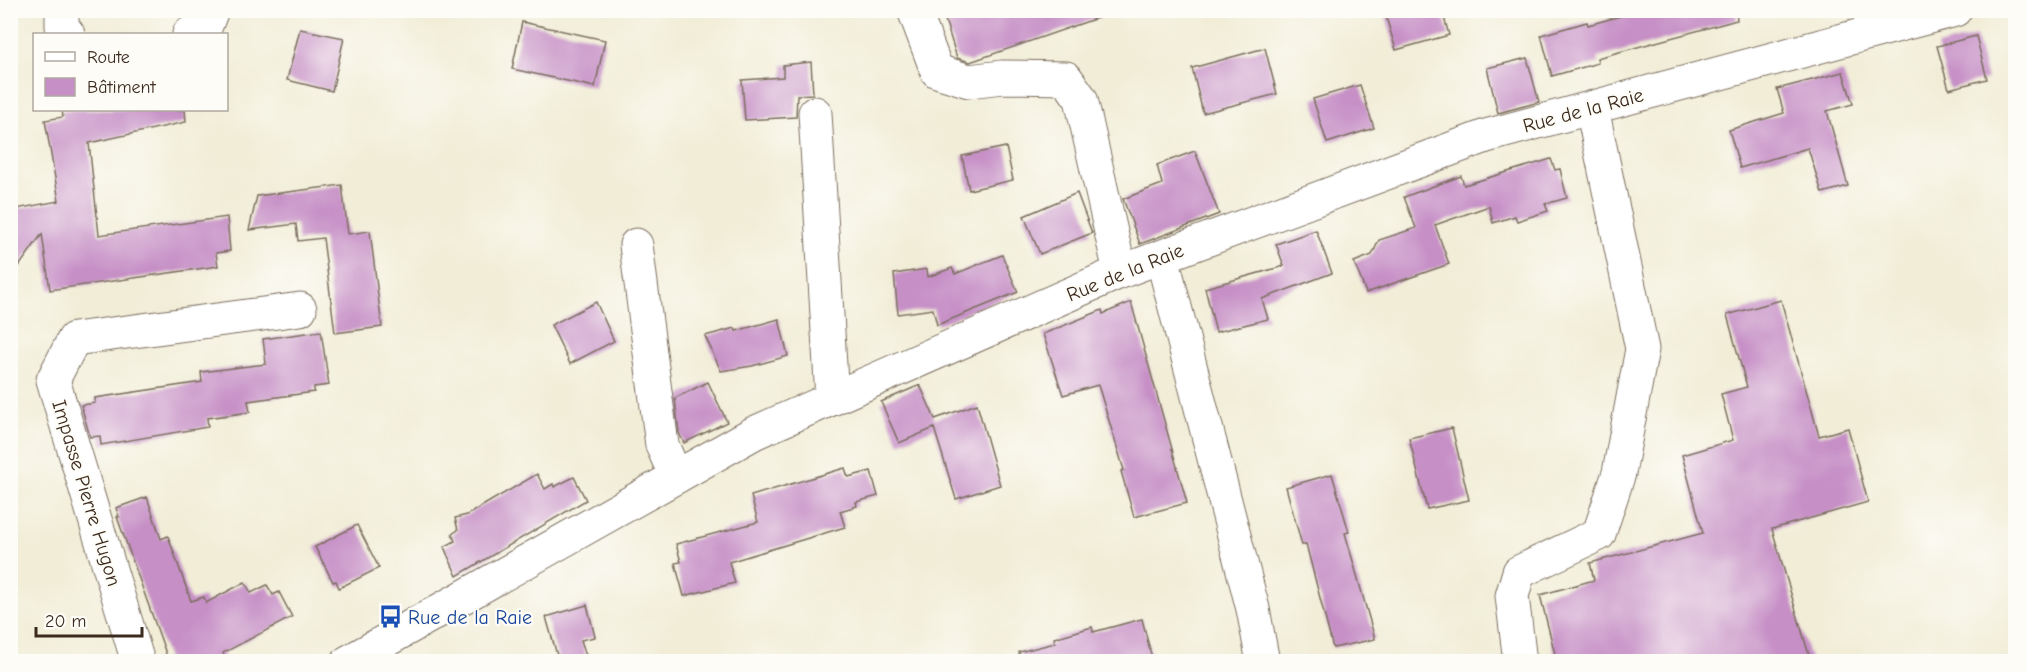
<svg xmlns="http://www.w3.org/2000/svg" width="2026" height="672" font-family="'Comic Neue',sans-serif">
  <rect width="100%" height="100%" fill="#fdfcf7"/>
  <filter id="ink" filterUnits="userSpaceOnUse"><feTurbulence type="fractalNoise" baseFrequency=".0167" numOctaves="2"/><feDisplacementMap in="SourceGraphic" scale="12" xChannelSelector="R" yChannelSelector="G"/><feConvolveMatrix kernelMatrix="1 2 1 2 8 2 1 2 1" color-interpolation-filters="sRGB"/></filter>
  <filter id="wash" filterUnits="userSpaceOnUse"><feTurbulence type="fractalNoise" baseFrequency=".008" numOctaves="4" result="noise"/><feDisplacementMap in="SourceGraphic" scale="24" xChannelSelector="R" yChannelSelector="G"/><feGaussianBlur stdDeviation="1.35" result="paint"/><feColorMatrix in="noise" values="0 0 0 0 0 0 0 0 0 0 0 0 0 0 0 0 0 1.4 0 .05"/><feComposite in="paint" operator="in"/></filter>
  <g filter="url(#wash)">
    <rect width="100%" height="100%" fill="#f1edd7"/>
    <g id="blocks">
      <g fill="#c68fc6">
        <path d="M942,10H1105L1106,15L970,62L957,58Z"/>
        <path d="M1384,10H1442L1449,35L1396,50Z"/>
        <path d="M1642,10H1736L1737,20L1597,58L1598,63L1552,76L1541,35L1587,22L1588,25Z"/>
        <path d="M522,22L605,40L595,87L512,69Z"/>
        <path d="M300,29L344,38L332,91L287,80Z"/>
        <path d="M1976,36L1987,79L1949,89L1937,46Z"/>
        <path d="M1265,48L1277,94L1203,113L1192,68Z"/>
        <path d="M1527,58L1539,102L1498,113L1487,68Z"/>
        <path d="M811,62L813,94L797,95L796,117L745,120L742,80L783,77V65Z"/>
        <path d="M1843,72L1853,104L1827,111L1848,186L1822,193L1808,148L1740,168L1729,130L1784,113L1777,89Z"/>
        <path d="M1360,85L1374,128L1327,143L1313,99Z"/>
        <path d="M62,110H185L186,122L89,143L99,235L227,217L230,251L216,253L218,266L50,290L42,234L10,279V210L59,201L45,120L63,117Z"/>
        <path d="M1006,147L1013,180L969,190L962,156Z"/>
        <path d="M1195,151L1219,214L1140,244L1123,199L1162,184L1157,165Z"/>
        <path d="M1551,159L1555,170L1560,169L1567,198L1545,204L1548,211L1517,221L1515,216L1493,223L1489,206L1435,225L1449,264L1366,293L1354,262L1372,255L1379,240L1416,228L1404,197L1461,176L1464,185Z"/>
        <path d="M342,185L348,234L370,231L382,327L335,333L323,238L298,241L296,224L249,230L257,196Z"/>
        <path d="M1077,193L1092,233L1040,254L1024,216Z"/>
        <path d="M1316,230L1332,273L1262,299L1268,319L1216,332L1205,288L1284,266L1276,244Z"/>
        <path d="M1002,255L1018,292L937,325L933,309L898,314L894,274L927,269L928,277L952,268L955,274Z"/>
        <path d="M1781,300L1819,436L1848,428L1868,502L1772,529L1811,662H1557L1540,595L1594,580L1590,563L1703,533L1682,455L1733,440L1721,394L1747,387L1727,315Z"/>
        <path d="M596,302L614,341L570,364L551,325Z"/>
        <path d="M1131,302L1187,503L1134,517L1121,471L1124,470L1098,385L1063,395L1043,334L1102,310L1103,314Z"/>
        <path d="M779,319L788,356L752,366L721,371L705,336L735,328L736,331Z"/>
        <path d="M321,331L329,385L314,387V392L248,401L250,412L207,418L208,427L101,445L100,436L90,437L81,405L95,403V398L202,382L201,372L266,364L263,339Z"/>
        <path d="M708,382L727,422L684,443L679,433L675,398Z"/>
        <path d="M920,385L935,419L977,404L1000,485L956,499L934,428L899,443L881,402Z"/>
        <path d="M1452,428L1469,500L1427,509L1409,438Z"/>
        <path d="M845,468L848,477L871,471L878,496L856,502L857,506L840,511L845,527L729,562L735,583L684,596L675,563L681,562L676,544L758,522L751,496Z"/>
        <path d="M537,474L545,489L553,484L554,487L574,477L586,500L457,576L444,547L455,541L452,534L458,530L455,518L467,515Z"/>
        <path d="M1332,474L1349,532L1345,533L1375,639L1333,648L1306,544L1302,545L1286,487Z"/>
        <path d="M147,497L161,539L168,536L191,601L204,597L206,603L245,582L251,593L267,585L273,595L279,592L292,617L223,653L226,662H169L117,517H119L116,508Z"/>
        <path d="M357,525L379,568L339,588L336,581L333,582L315,547Z"/>
        <path d="M587,605L595,637L581,640L588,662H559L546,617Z"/>
        <path d="M1142,619L1153,662H1020L1019,652L1055,643L1054,638L1092,627L1093,632Z"/>
      </g>
    </g>
  </g>
  <g filter="url(#ink)">
    <use href="#blocks" fill-opacity="0" stroke="#7b6e5f" stroke-width="1.5"/>
    <g fill="none" stroke-linecap="round" stroke-linejoin="round">
      <defs>
        <g id="minor">
          <path d="M62,10V26L68,34"/>
          <path d="M914,10L937,71L969,81L1002,77L1066,78L1081,99L1120,272"/>
          <path d="M189,34L203,33L212,10"/>
          <path d="M815,113L832,399"/>
          <path d="M636,245L662,445L676,477"/>
          <path d="M1162,257L1253,609L1263,662"/>
          <path d="M138,662L53,380L74,339L300,309"/>
          <path d="M348,662L754,433L1120,272L1486,136L1955,10"/>
          <path d="M1520,662L1512,596L1519,572L1599,534L1619,473L1642,349L1592,108"/>
        </g>
      </defs>
      <use href="#minor" stroke="#7b6e5f" stroke-width="35"/>
      <use href="#minor" stroke="#fff" stroke-width="33"/>
    </g>
  </g>
  <defs>
    <symbol id="bus-bare" viewBox="-9 -9 18 18"><path d="M-5-6H5V4H4V6H2V4H-2V6H-4V4H-5ZM-3.5-4V0h7V-4ZM-3.5 1.2v1.5H-2V1.2ZM2 1.2v1.5H3.5V1.2Z" fill="#1a4fb4" stroke="#fdfcf7" stroke-width="2.5" paint-order="stroke"/></symbol>
  </defs>
  <g fill-rule="evenodd">
    <use href="#bus-bare" x="374" y="600" width="33" height="33"/>
  </g>
  <g text-anchor="middle" stroke-width="4.5" stroke-linejoin="round" paint-order="stroke">
    <g font-size="20" fill="#3b2a1e" stroke="#fdfcf7">
      <text transform="translate(1583 110) rotate(-15)" y="7">Rue de la Raie</text>
      <text transform="translate(1125 272) rotate(-22)" y="7">Rue de la Raie</text>
      <text transform="translate(87 493) rotate(73)" y="7">Impasse Pierre Hugon</text>
    </g>
    <g font-size="20" fill="#164399" stroke="#fdfcf7" text-anchor="start">
      <text x="408" y="624">Rue de la Raie</text>
    </g>
  </g>
  <rect width="2026" height="672" fill="none" stroke="#fdfcf7" stroke-width="36"/>
  <rect x="33" y="33" width="195" height="78" fill="#fdfcf7" stroke="#afa8a0" stroke-width="1.5"/>
  <rect x="45" y="52" width="30" height="9" fill="#ffffff" stroke="#afa8a0" stroke-width="1.5"/>
  <text x="87" y="63" font-size="18" fill="#3b2a1e">Route</text>
  <rect x="45" y="78" width="30" height="18" fill="#c68fc6" stroke="#afa8a0" stroke-width="1.5"/>
  <text x="87" y="93" font-size="18" fill="#3b2a1e">Bâtiment</text>
  <path d="M36 627v9h106v-9" fill="none" stroke="#3b2a1e" stroke-width="3"/>
  <text x="45" y="627" font-size="18" fill="#3b2a1e" stroke="#fdfcf7" stroke-width="4.5" paint-order="stroke">20 m</text>
</svg>
